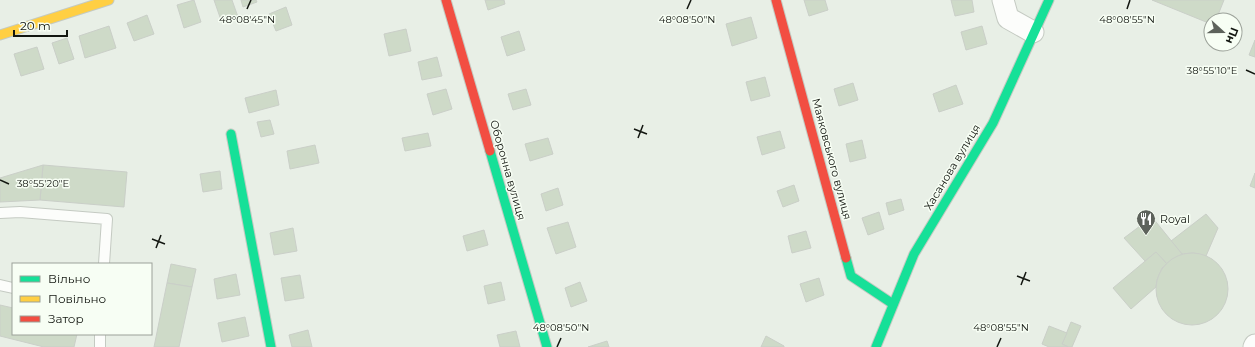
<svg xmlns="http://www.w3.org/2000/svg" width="1255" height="347" font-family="Montserrat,sans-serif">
  <rect width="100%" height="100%" fill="#e8efe6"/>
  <g fill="#cedac8" stroke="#cacfc8">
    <path d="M194,0L201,22L184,28L177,5Z"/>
    <path d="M214,0H232L238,17L222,23Z"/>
    <path d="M241,0H256L257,2L243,7Z"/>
    <path d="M485,0H504L505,4L488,10Z"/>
    <path d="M804,0H825L828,10L809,16Z"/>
    <path d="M951,0H972L974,12L955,16Z"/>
    <path d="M1152,0H1224L1216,20H1211V24Z"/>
    <path d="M286,7L292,25L276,31L269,14Z"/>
    <path d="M147,15L154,34L134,41L127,23Z"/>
    <path d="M751,17L757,38L732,46L726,24Z"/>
    <path d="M109,26L116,48L85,58L79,36Z"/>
    <path d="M982,26L987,44L966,50L961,32Z"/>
    <path d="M406,29L411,51L389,56L384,34Z"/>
    <path d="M519,31L525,50L507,56L501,37Z"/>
    <path d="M67,38L74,59L59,64L52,43Z"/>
    <path d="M1255,40V57L1249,55Z"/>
    <path d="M37,47L44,69L21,76L14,54Z"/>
    <path d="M437,57L442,76L422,80L418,62Z"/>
    <path d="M765,77L770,96L751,101L746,82Z"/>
    <path d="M853,83L858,100L839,106L834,89Z"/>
    <path d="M956,85L963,104L939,112L933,94Z"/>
    <path d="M446,89L452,109L433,115L427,94Z"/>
    <path d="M526,89L531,105L513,110L508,94Z"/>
    <path d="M276,90L279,105L249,113L245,98Z"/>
    <path d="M270,120L274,134L261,137L257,122Z"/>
    <path d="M780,131L785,148L762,155L757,137Z"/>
    <path d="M428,133L431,146L405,151L402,138Z"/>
    <path d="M548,138L553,154L530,161L525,144Z"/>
    <path d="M862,140L866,158L850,162L846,144Z"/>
    <path d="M315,145L319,163L290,169L287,151Z"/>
    <path d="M43,165L127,172L124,207L40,200Z"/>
    <path d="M43,165L40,200L0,202V178Z"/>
    <path d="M220,171L222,189L203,192L200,174Z"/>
    <path d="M1255,173V188L1250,186Z"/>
    <path d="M794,185L799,201L783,207L777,191Z"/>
    <path d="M558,188L563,205L546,211L541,194Z"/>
    <path d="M901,199L904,210L889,215L886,203Z"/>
    <path d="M879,212L884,229L868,235L862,218Z"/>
    <path d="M1206,214L1218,228L1206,256L1194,253L1182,254L1171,241Z"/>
    <path d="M1152,217L1182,254L1167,264L1156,252L1145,261L1124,238Z"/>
    <path d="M568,222L576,247L556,254L547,228Z"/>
    <path d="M293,228L297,251L274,255L270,233Z"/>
    <path d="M484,230L488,245L467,251L463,236Z"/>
    <path d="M806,231L811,248L792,253L788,236Z"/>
    <path d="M1156,252L1167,264L1162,268L1157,280L1156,287L1131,309L1113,288Z"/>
    <circle cx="1192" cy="289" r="36"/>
    <path d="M171,264L196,269L192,287L167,283Z"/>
    <path d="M236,274L240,295L217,299L214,279Z"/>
    <path d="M300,275L304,298L285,301L281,278Z"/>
    <path d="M819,278L824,295L806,302L800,284Z"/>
    <path d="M501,282L505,300L488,304L484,286Z"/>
    <path d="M580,282L587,301L571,307L565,288Z"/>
    <path d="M167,283L192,287L179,347H154Z"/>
    <path d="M0,305L13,308V334H77L74,347H44L0,336Z"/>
    <path d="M245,317L249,336L222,342L218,323Z"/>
    <path d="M1071,322L1081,326L1072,347H1069L1062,344Z"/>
    <path d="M1049,326L1067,333L1062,344L1068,347H1049L1042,344Z"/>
    <path d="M308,330L312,347H292L289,335Z"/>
    <path d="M516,331L520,347H500L497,335Z"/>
    <path d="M766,336L784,346V347H761Z"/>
    <path d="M607,341L609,347H588Z"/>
  </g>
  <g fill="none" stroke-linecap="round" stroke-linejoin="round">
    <defs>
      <g id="lane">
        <path d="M0,213L20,212L107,219L104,264"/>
        <path d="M0,285L13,288"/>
        <path d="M100,347V334"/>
      </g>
      <g id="street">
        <path d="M1003,0L1008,18L1033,32"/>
        <path d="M1254,347L1255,345"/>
      </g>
      <g id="fast">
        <path d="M231,134L271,347"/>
        <path d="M490,151L547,347"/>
        <path d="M846,258L851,276L893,304"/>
        <path d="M876,347L914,254L993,123L1049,0"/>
      </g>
      <path id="slow" d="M0,35L109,0"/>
      <g id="jam">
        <path d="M446,0L490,151"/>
        <path d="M776,0L846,258"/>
      </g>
    </defs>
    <use href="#lane" stroke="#c4cac2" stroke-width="12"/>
    <use href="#street" stroke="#c4cac2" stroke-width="23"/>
    <use href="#fast" stroke="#c4cac2" stroke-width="11"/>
    <use href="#slow" stroke="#c4cac2" stroke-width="11"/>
    <use href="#jam" stroke="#c4cac2" stroke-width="11"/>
    <use href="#lane" stroke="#fcfdfb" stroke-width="10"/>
    <use href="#street" stroke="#fcfdfb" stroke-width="21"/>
    <use href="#fast" stroke="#16e098" stroke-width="9"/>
    <use href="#slow" stroke="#ffcf43" stroke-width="9"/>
    <use href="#jam" stroke="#f24e42" stroke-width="9"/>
  </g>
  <path fill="none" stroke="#121610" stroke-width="1.5" d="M247,9L251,0M687,9L691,0M1127,9L1130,0M1246,70L1255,74M634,129L647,134M638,138L643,125M0,180L9,184M152,239L165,244M156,248L161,235M1017,276L1030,281M1021,285L1026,272M557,347L561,338M997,347L1001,338"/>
  <defs>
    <symbol id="restaurant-pin" viewBox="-11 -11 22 30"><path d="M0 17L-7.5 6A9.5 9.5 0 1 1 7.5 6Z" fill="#5d625b" stroke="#f7fef4"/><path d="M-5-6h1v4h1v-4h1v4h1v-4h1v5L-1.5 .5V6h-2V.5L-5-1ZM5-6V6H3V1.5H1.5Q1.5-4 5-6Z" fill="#fff"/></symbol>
  </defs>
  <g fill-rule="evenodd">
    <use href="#restaurant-pin" x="1135" y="208" width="22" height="30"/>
  </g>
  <g text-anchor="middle" stroke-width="3" stroke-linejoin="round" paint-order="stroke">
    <g font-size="11" fill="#121610" stroke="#f7fef4">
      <text transform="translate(832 159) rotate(75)" y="4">Маяковського вулиця</text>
      <text transform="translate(952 167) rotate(-59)" y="4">Хасанова вулиця</text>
      <text transform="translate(508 170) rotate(74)" y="4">Оборонна вулиця</text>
    </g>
    <g font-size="11" fill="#121610" stroke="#f7fef4" text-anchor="start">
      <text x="1160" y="223">Royal</text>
    </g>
  </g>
  <g font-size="10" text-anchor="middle" fill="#121610" stroke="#f7fef4" stroke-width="3" stroke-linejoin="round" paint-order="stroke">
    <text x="1127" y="23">48°08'55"N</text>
    <text x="247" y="23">48°08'45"N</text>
    <text x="687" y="23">48°08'50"N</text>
    <text x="1212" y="74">38°55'10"E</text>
    <text x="43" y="187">38°55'20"E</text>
    <text x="561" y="331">48°08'50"N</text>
    <text x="1001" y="331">48°08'55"N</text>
  </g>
  <rect x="12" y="263" width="140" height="72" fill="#f7fef4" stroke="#9ba199"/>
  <rect x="20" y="276" width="20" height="6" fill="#16e098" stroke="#9ba199"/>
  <text x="48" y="283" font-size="12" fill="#121610">Вільно</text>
  <rect x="20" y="296" width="20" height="6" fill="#ffcf43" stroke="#9ba199"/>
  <text x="48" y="303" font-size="12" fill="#121610">Повільно</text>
  <rect x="20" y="316" width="20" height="6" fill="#f24e42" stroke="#9ba199"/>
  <text x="48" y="323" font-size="12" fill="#121610">Затор</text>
  <g transform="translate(1223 32) rotate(111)"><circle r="19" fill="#f7fef4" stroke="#9ba199"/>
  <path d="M0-3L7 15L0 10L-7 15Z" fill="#5d625b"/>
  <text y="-6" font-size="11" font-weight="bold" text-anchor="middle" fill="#121610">Пн</text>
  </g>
  <path d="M14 30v6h53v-6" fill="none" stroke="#121610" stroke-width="2"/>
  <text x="20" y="30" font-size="12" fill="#121610" stroke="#f7fef4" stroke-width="3" paint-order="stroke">20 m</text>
</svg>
